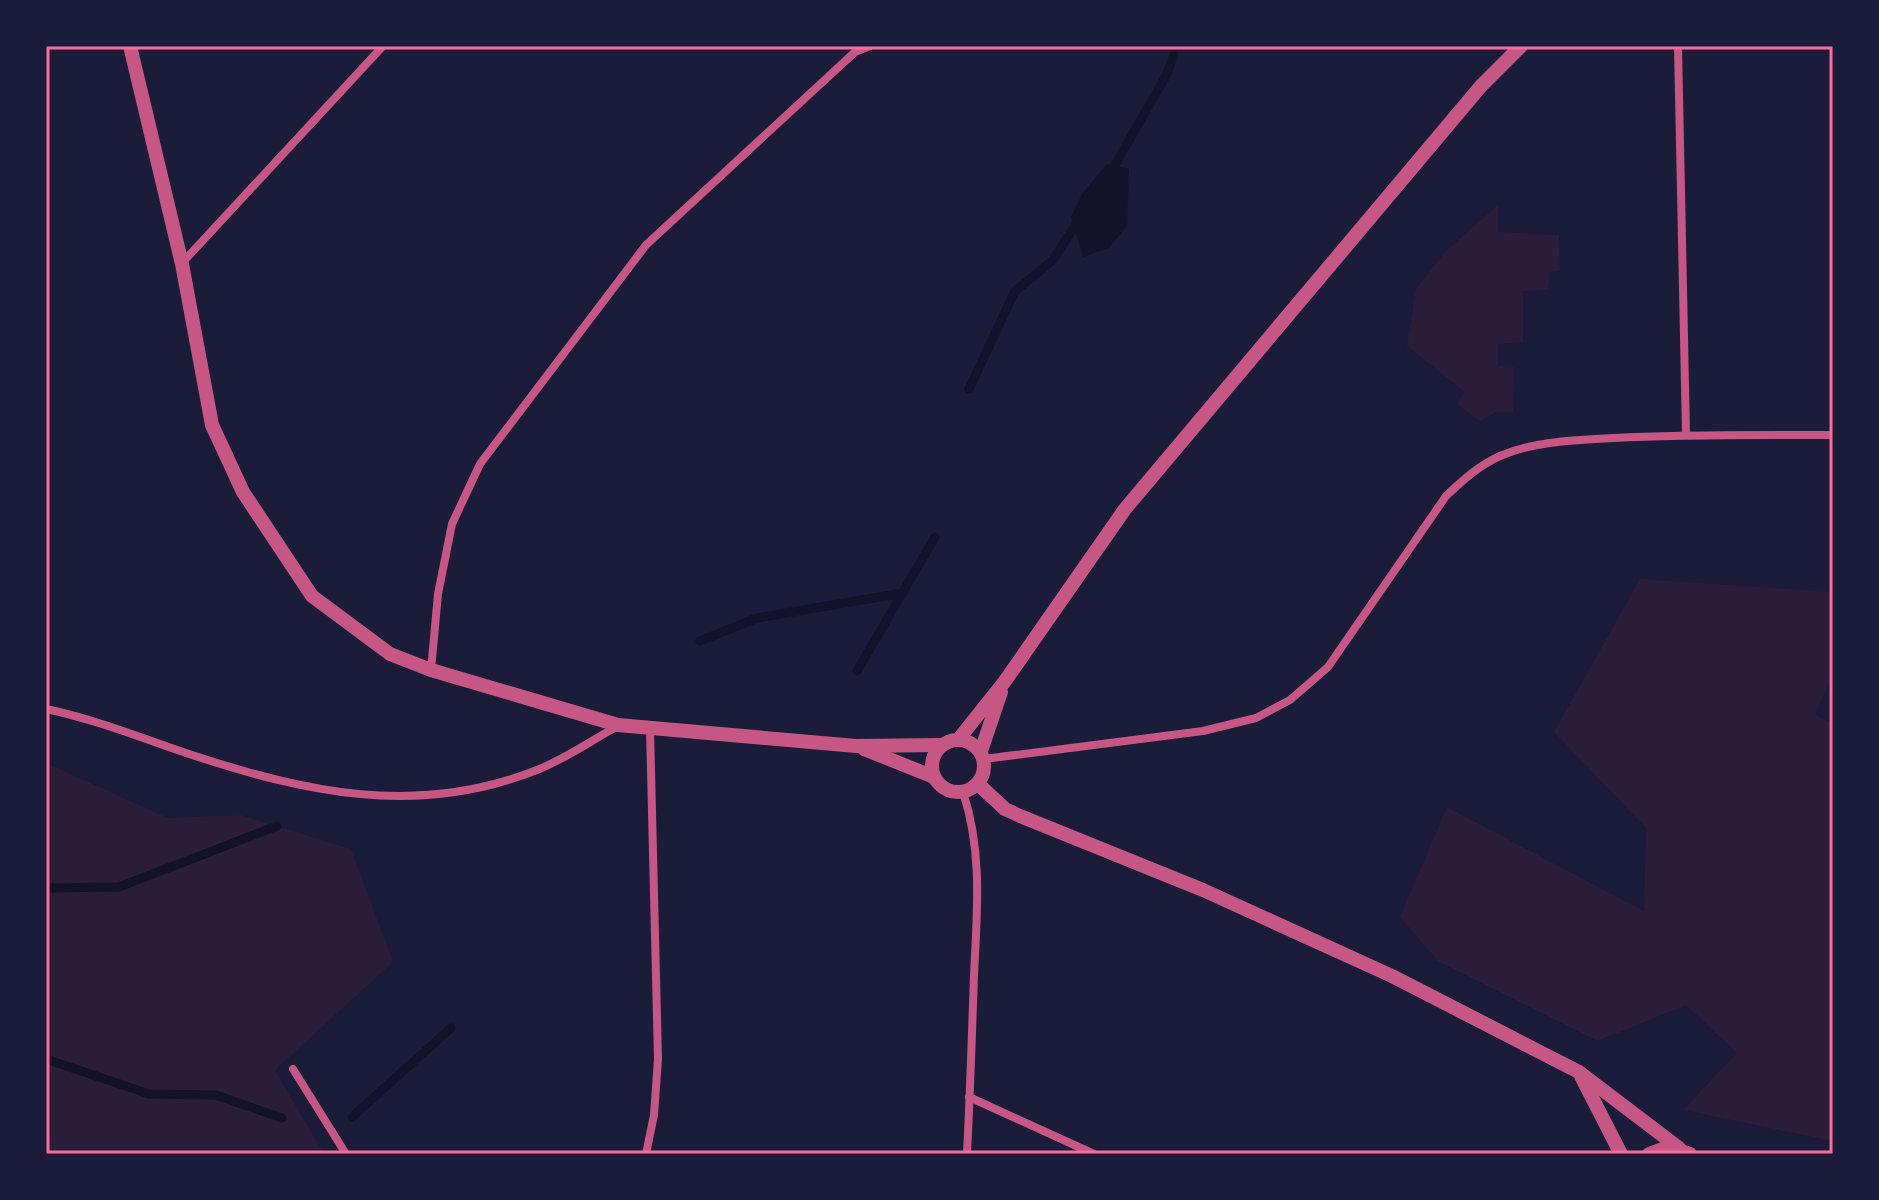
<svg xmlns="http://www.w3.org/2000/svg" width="1879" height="1200" font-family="'Titillium Web',sans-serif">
  <rect width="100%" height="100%" fill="#1b1b3a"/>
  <g fill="#2a1e3b">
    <path d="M1498,205V232L1559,235L1560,271L1550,272L1548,290L1523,291V342L1498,344V366L1514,367L1513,412H1496L1480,421L1457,404L1465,392L1407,346L1416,289L1445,252Z"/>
    <path d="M1640,579L1833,592V673L1815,715L1833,723V1141L1683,1110L1737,1053L1686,1005L1598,1041L1438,961L1400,917L1447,807L1644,911L1646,828L1554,732Z"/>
    <path d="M46,763L168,818L241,815L351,849L393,962L275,1070L324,1154H46Z"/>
  </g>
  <path fill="#12122b" d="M1107,164L1129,169L1127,226L1109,248L1083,257L1071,217L1082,194Z"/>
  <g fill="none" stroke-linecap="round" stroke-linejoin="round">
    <g stroke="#12122b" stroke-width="9">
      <path d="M1109,175L1166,76L1174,55"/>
      <path d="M969,389L1015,291L1052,261L1079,220"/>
      <path d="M700,641L757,618L903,593"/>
      <path d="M857,671L935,537"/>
      <path d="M46,888L119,887L277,826"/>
      <path d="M46,1059L149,1094L216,1095L282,1118"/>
      <path d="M352,1117L451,1028"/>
    </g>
    <g stroke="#c65784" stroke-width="8">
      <path d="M1678,46L1686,434"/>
      <path d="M182,263L383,46"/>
      <path d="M431,670L438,594L452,524L480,464L646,245L855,52L870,46"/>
      <path d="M46,709C94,719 139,737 186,753C304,792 416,818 537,770C565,759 592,740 618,726"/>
      <path d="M984,759L1203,731L1256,718L1290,700L1328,667L1446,496C1463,480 1478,466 1500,456C1535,441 1576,440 1613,438C1687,434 1760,435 1833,435"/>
      <path d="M963,792C983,853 977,912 974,975C972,1035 970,1094 967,1154"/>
      <path d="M293,1069L346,1154"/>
      <path d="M969,1097L1094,1154"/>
      <path d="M646,1154L654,1115L658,1059L650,729"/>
    </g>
    <g stroke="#c65784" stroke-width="14">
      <path d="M130,46L182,264L212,425L243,492L312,596L390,654L431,670L618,725L856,746L942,745"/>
      <circle cx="958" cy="766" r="26"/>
      <path d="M958,740L1005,681L1125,509L1481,86L1521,46"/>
      <path d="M864,749L934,777"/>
      <path d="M981,751L1001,692"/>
      <path d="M978,784L1005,809L1020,816L1203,890L1392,976L1579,1072L1679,1148"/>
      <path d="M1581,1076L1621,1154"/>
      <path d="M1649,1154L1668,1147L1690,1154"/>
    </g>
  </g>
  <rect width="1879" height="1200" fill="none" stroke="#1b1b3a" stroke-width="96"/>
  <rect x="48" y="48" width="1783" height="1104" fill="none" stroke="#ff6b9d" stroke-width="3"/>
</svg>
